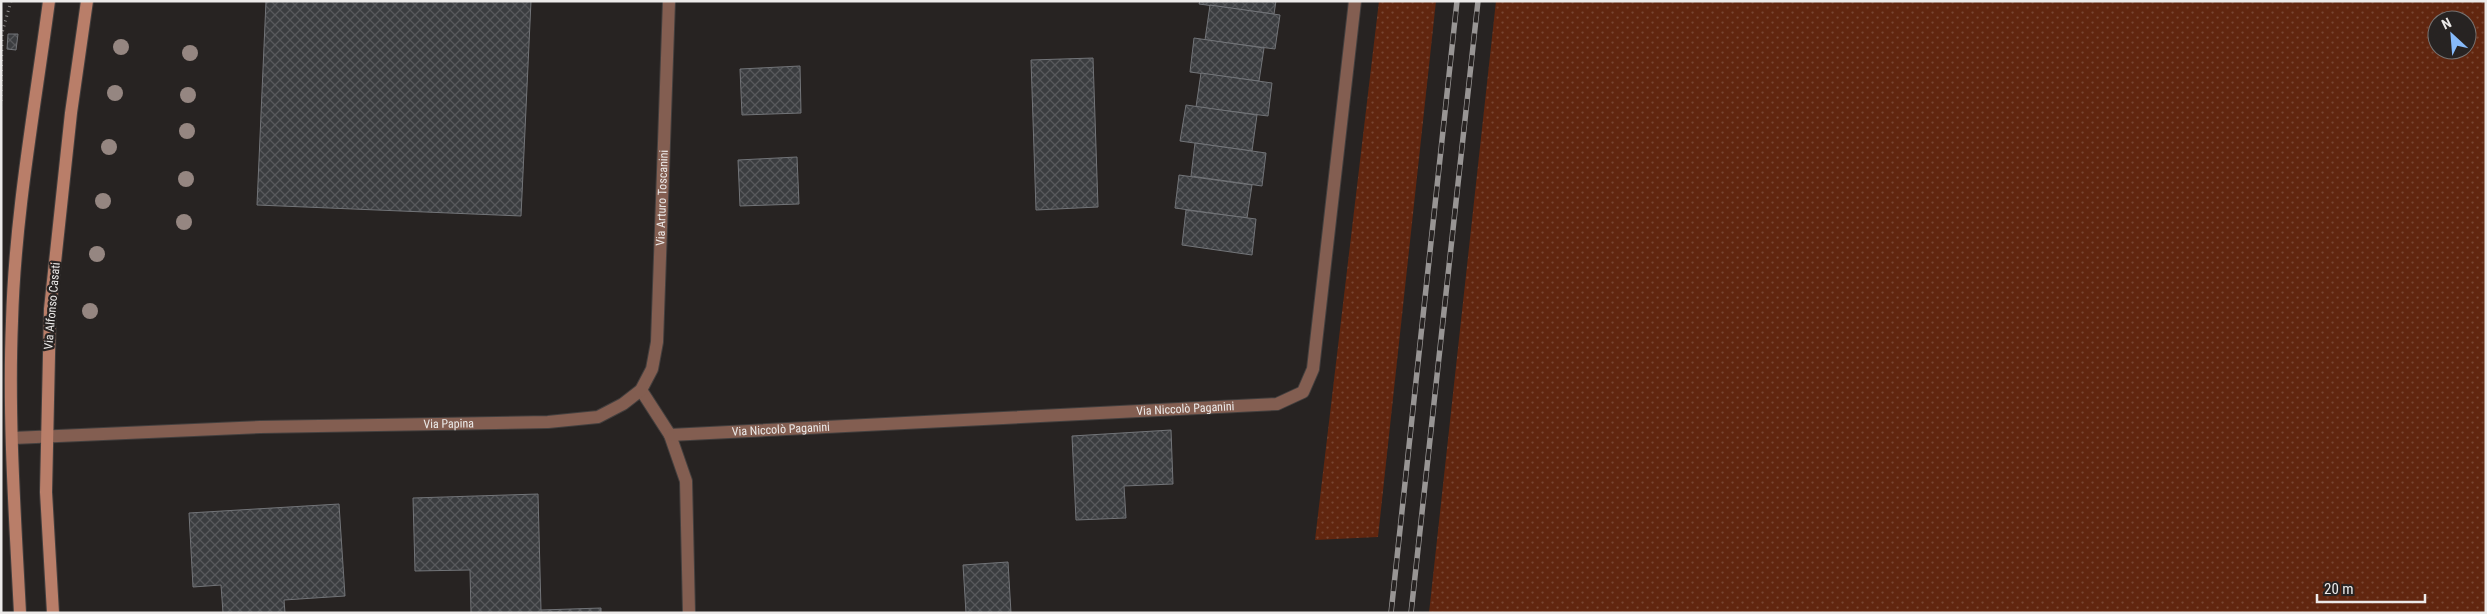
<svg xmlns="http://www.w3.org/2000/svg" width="2487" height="614" font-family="'Roboto Condensed',sans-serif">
  <defs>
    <pattern id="grass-dots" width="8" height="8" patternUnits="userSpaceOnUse" patternTransform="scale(1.25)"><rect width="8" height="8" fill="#61260f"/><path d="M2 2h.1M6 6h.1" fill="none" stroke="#784632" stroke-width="1.8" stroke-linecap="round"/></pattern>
    <pattern id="building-cross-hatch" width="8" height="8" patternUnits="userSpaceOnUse" patternTransform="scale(1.25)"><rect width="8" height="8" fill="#3b3d40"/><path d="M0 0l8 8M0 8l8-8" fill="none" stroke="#58595c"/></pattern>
  </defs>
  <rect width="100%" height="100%" fill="#272322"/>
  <g fill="url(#grass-dots)" fill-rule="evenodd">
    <path d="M1379,1H1436L1378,537L1315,540Z"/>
    <path d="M1496,1H2486V613H1429ZM2437,20H2467V50H2437Z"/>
  </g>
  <g fill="url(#building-cross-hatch)" stroke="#727478">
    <path d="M266,1H531L521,216L257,205Z"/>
    <path d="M1200,1H1276L1274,14L1199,4Z"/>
    <path d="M1210,5L1280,15L1275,49L1205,40Z"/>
    <path d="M8,34H18L16,50L7,49Z"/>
    <path d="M1194,38L1264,48L1259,81L1190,72Z"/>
    <path d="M1093,58L1098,207L1036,210L1031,60Z"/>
    <path d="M800,66L801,113L742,115L740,69Z"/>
    <path d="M1201,73L1272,83L1268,116L1196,107Z"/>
    <path d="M1186,105L1257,115L1252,151L1180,141Z"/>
    <path d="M1195,143L1266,153L1262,186L1191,176Z"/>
    <path d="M797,157L799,204L740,206L738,160Z"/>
    <path d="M1179,175L1252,185L1247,218L1175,208Z"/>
    <path d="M1186,210L1256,219L1252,255L1182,245Z"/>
    <path d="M1171,430L1173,484L1124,486L1126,518L1076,520L1072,436Z"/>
    <path d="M538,494L541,610L601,608V613H471L470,570L415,571L413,498Z"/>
    <path d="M339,504L345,596L284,600L285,613H223L221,585L193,587L189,513Z"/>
    <path d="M1008,562L1011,613H966L963,565Z"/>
  </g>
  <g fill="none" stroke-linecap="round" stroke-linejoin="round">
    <defs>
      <g id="minor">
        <path d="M641,390L670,435L686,481L689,613"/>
        <path id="s1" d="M670,435L1277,404L1303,392L1313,369L1355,1"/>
        <path id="s2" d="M13,438L260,427L548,422L598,417L623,404L641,390L652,369L657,342L669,1"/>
      </g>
      <g id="secondary">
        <path d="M20,613C15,517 8,417 12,321C15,214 35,107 49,1"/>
        <path d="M53,613L46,492L50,309L71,113L87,1"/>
      </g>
    </defs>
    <use href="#minor" stroke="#433f3e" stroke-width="14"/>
    <use href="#secondary" stroke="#433f3e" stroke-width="14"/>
    <path stroke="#8f8c8b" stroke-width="3" stroke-dasharray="1 4" stroke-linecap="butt" d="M1,101L2,33L11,1"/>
    <use href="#minor" stroke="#835e51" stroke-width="12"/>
    <use href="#secondary" stroke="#b97e69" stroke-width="12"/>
    <defs>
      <g id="rail">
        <path d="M1391,613L1457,1"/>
        <path d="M1411,613L1478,1"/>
      </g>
    </defs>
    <use href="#rail" stroke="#989594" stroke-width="5.5"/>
    <use href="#rail" stroke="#272322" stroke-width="4" stroke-dasharray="11" stroke-linecap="butt"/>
  </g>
  <g fill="#958681">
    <circle cx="121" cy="47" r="8"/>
    <circle cx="190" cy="53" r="8"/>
    <circle cx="115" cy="93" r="8"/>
    <circle cx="188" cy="95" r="8"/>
    <circle cx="187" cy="131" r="8"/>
    <circle cx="109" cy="147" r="8"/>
    <circle cx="186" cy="179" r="8"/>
    <circle cx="103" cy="201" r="8"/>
    <circle cx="184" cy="222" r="8"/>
    <circle cx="97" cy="254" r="8"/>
    <circle cx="90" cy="311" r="8"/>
  </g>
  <g text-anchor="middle" stroke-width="4.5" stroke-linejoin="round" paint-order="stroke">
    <g font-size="12" fill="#eceae9" stroke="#272322">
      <text dy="4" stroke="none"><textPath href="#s2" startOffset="832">Via Arturo Toscanini</textPath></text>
      <text transform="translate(52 306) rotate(-85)" y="4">Via Alfonso Casati</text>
      <text dy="4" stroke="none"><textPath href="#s1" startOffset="516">Via Niccolò Paganini</textPath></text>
      <text dy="4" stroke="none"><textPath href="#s2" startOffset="436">Via Papina</textPath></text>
      <text dy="4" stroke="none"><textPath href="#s1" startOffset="111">Via Niccolò Paganini</textPath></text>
    </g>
  </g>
  <rect width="2487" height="614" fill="none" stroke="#eceae9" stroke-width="5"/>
  <g transform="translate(2452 35) rotate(334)"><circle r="24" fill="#272322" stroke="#767372"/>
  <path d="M0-4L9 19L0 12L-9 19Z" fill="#87bbfb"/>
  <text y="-8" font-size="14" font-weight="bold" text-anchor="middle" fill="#eceae9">N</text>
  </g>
  <path d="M2317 594v8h108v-8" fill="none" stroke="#eceae9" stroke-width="2.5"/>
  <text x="2324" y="594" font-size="15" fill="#eceae9" stroke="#272322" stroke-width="4" paint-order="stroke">20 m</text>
</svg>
